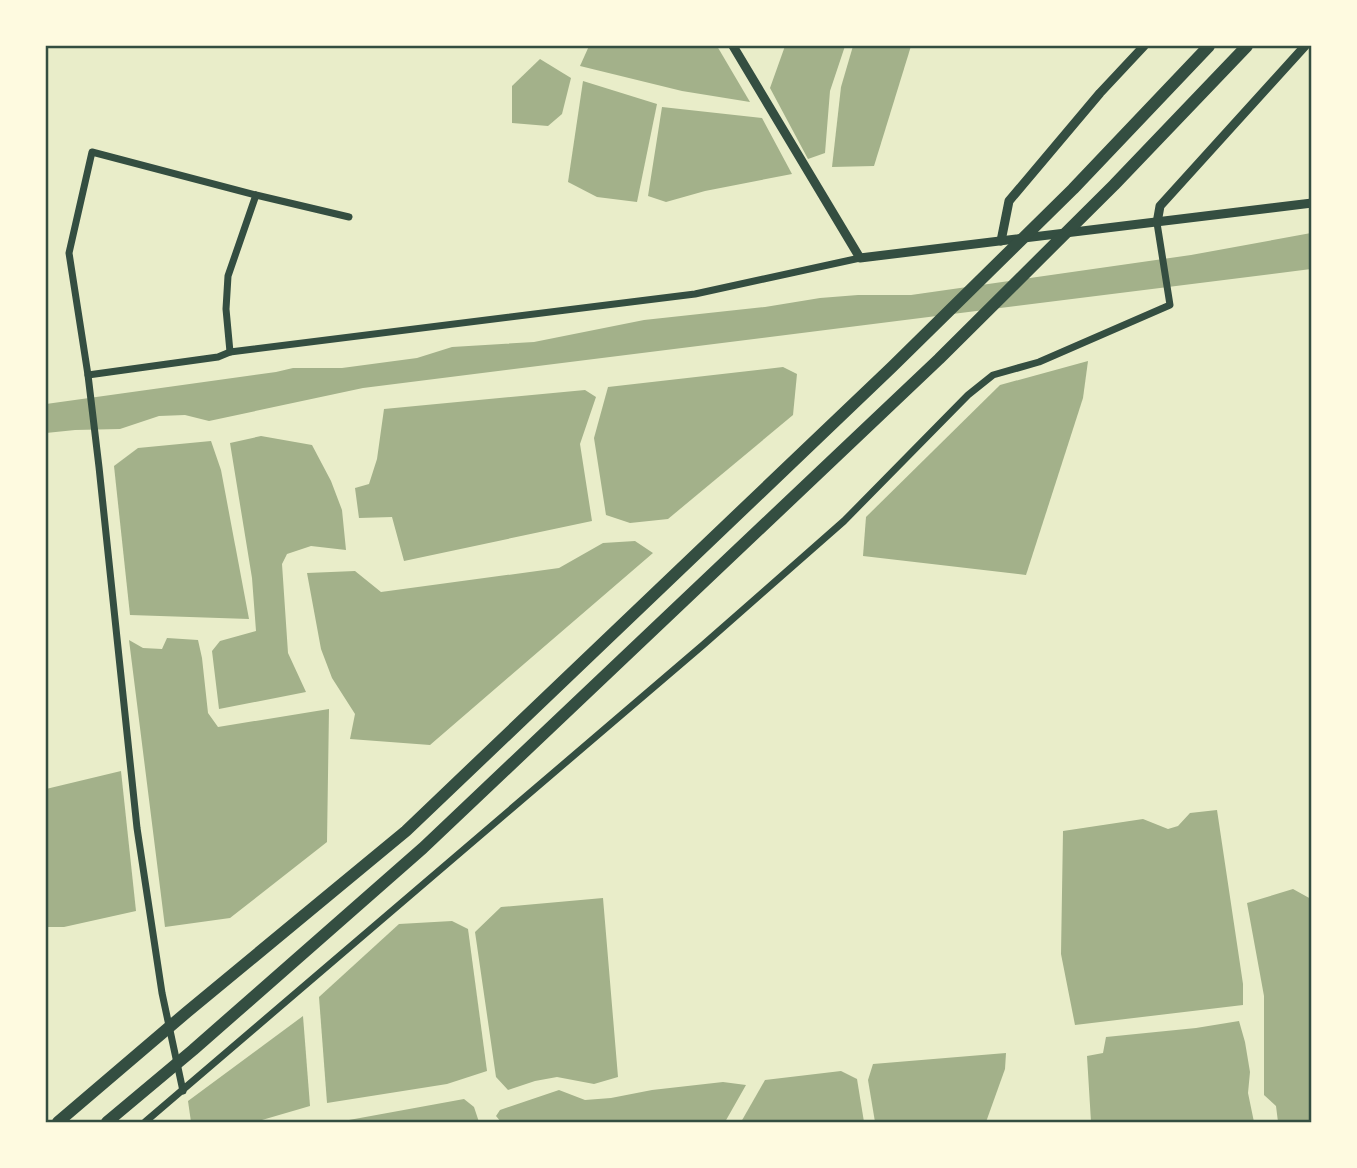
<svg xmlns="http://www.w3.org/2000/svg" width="1357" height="1168" font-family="Cabin,sans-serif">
  <rect width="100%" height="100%" fill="#e9edc9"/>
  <g fill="#a3b18a">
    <path d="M589,46H717L750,102L682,91L580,66Z"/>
    <path d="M785,46H845L830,91L825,153L808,159L770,88Z"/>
    <path d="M853,46H911L874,166L832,167L841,87Z"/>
    <path d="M540,59L571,78L562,114L548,126L512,123V86Z"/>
    <path d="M583,81L657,104L637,202L597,197L568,182Z"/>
    <path d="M662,107L762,118L792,174L705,191L666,202L648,196Z"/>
    <path d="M1311,233V269L363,388L209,421L185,415L159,416L120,429L75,430L46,433V404L276,372L293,368H342L417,358L452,347L534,342L644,320L765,307L820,298L858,295H911L1191,255Z"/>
    <path d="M1088,361L1083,398L1026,575L863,556L866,517L1000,385Z"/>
    <path d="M783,367L797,374L793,415L668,519L630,523L606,515L594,438L608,387Z"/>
    <path d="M585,390L596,397L580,444L592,521L404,561L392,517L359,518L355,488L369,484L377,459L384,409Z"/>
    <path d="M261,436L312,445L331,481L342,510L346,550L311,546L287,554L282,564L288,653L306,692L219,709L212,651L220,641L256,631L252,578L230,443Z"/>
    <path d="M211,441L221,470L249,619L130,615L114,466L138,448Z"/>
    <path d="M635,541L653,553L430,745L350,739L355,714L332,678L321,649L307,573L355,571L381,592L559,568L603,543Z"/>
    <path d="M167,638L198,640L202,658L208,713L218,727L329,709L327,842L230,918L165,927L129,640L143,648L162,649Z"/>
    <path d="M121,771L136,911L64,927H46V789Z"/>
    <path d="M1217,810L1243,984V1005L1075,1025L1061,954L1063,831L1143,819L1168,829L1178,826L1190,813Z"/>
    <path d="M1293,889L1311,899V1122H1278L1276,1106L1264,1095V996L1247,903Z"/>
    <path d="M603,898L618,1077L594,1084L557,1077L535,1081L508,1090L496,1077L475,932L501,907Z"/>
    <path d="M452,921L468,929L487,1071L447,1084L327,1103L319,997L399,924Z"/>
    <path d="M303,1016L310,1106L262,1120L242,1122H191L188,1101Z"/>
    <path d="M1239,1021L1245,1042L1250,1072L1248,1093L1254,1122H1091L1087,1056L1103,1053L1106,1037L1196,1028Z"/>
    <path d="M1006,1053L1005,1069L986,1122H875L868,1080L873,1064Z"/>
    <path d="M841,1071L857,1079L864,1122H741L765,1080Z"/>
    <path d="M723,1082L746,1085L725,1122H501L496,1116L500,1110L559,1090L585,1100L611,1098L652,1090Z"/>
    <path d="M464,1099L474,1107L479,1122H338Z"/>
  </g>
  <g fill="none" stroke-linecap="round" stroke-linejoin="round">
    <g stroke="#344e41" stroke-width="7">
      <path d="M230,352L226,309L228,276L256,195"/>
      <path d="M88,375L218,357L230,352L695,294L860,258"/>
      <path d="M183,1091L162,993L137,828L99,467L88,375L69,253L92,152L256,195L349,217"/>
      <path d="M145,1122L703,645L844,521L968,395L993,375L1039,362L1170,305L1157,223"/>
    </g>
    <g stroke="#344e41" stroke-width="9">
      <path d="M733,46L860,258L1312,203"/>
      <path d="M1157,223L1160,206L1305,46"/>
      <path d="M1001,241L1009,201L1100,93L1144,46"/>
    </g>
    <g stroke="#344e41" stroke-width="12">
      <path d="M58,1122L187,1012L406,831L892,367L1073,189L1209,46"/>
      <path d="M107,1122L193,1050L423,848L939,359L1114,185L1247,46"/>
    </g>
  </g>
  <rect width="1357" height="1168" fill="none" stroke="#fefae0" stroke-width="94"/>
  <rect x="47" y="47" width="1263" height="1074" fill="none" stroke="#344e41" stroke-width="2.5"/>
</svg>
